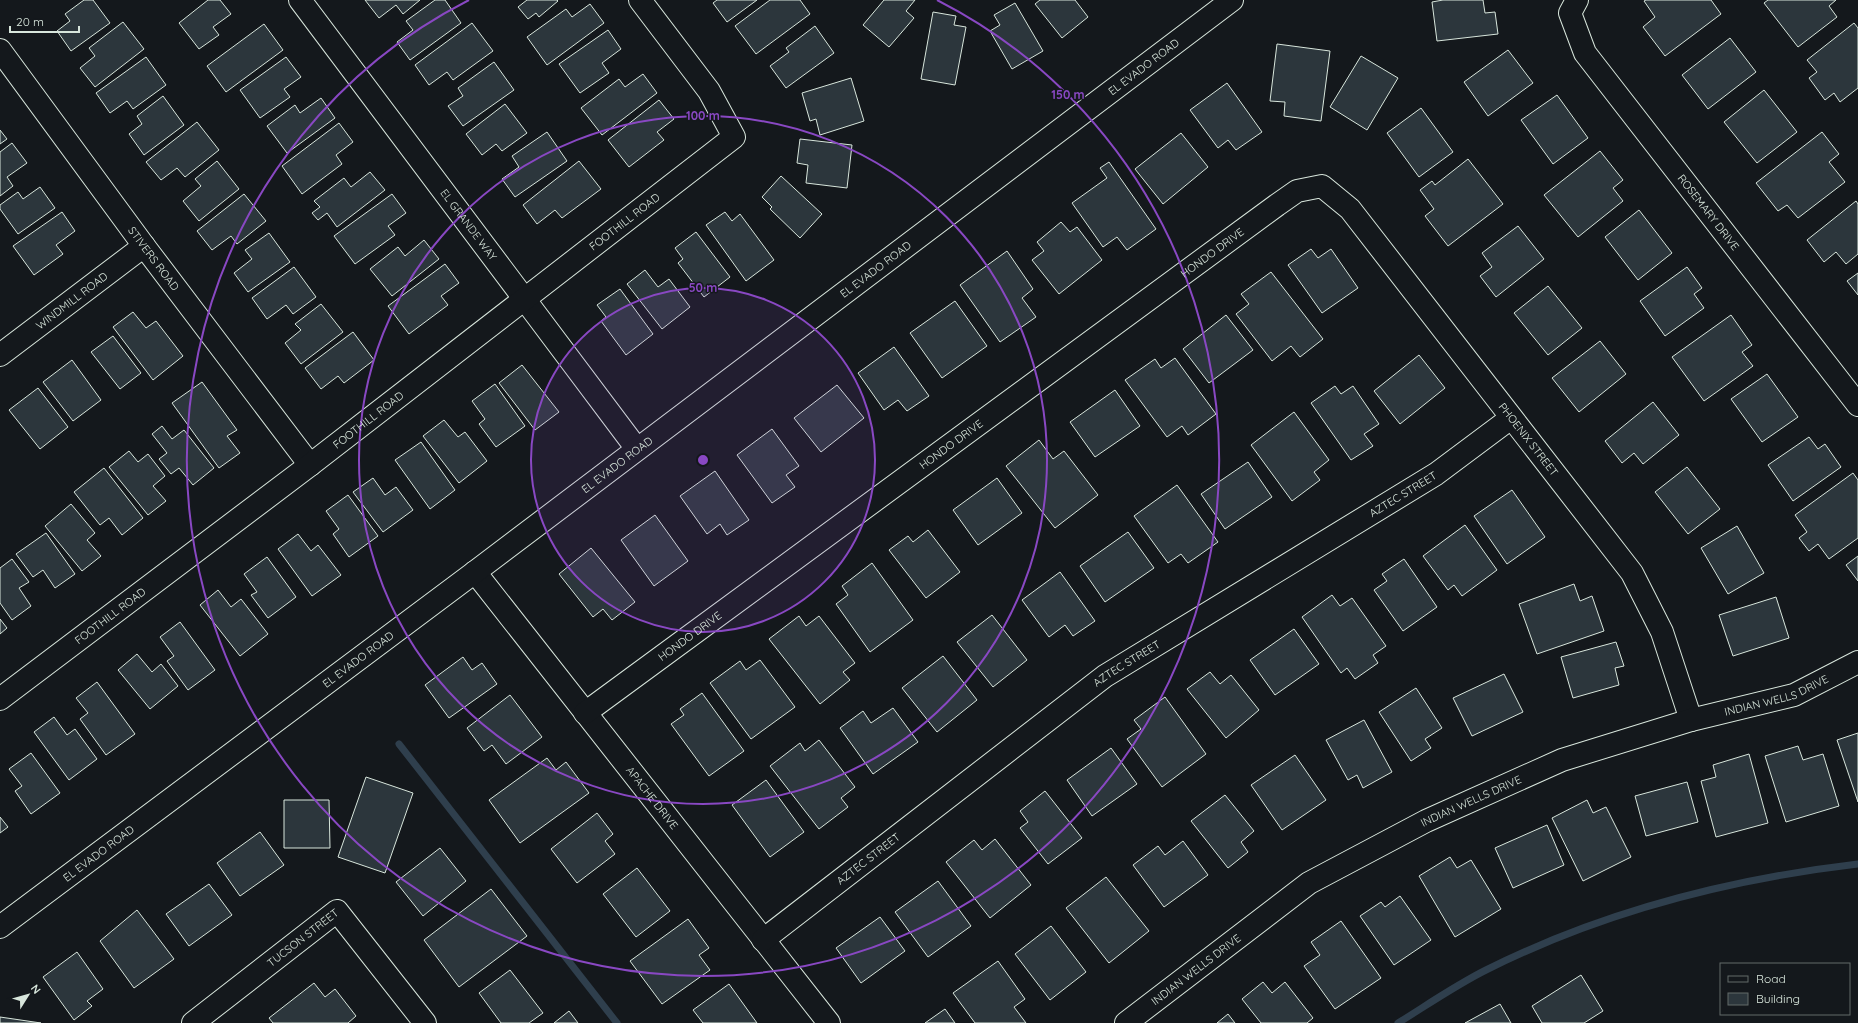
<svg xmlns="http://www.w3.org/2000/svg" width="1858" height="1023" font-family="Quicksand,sans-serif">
  <rect width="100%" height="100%" fill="#14181c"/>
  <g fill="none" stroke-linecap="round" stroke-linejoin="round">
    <g stroke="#2f3f4d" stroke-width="7">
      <path d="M399,744L617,1023"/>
      <path d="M1398,1023C1427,1005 1456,985 1486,970C1602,912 1730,879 1858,864"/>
    </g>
  </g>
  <g fill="#2c363c" stroke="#d8e6dc">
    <path d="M84,0H93L110,23L71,51L57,31L70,21L65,14Z"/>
    <path d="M208,0H220L231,14L213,27L219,35L199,49L179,23Z"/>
    <path d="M365,0H420L403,14L396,5L379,18Z"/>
    <path d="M435,0H445L461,23L410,60L397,42L413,30L406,21Z"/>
    <path d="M527,0H557L558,1L539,17L536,13L528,19L518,7Z"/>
    <path d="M717,0H757L727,22L713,3Z"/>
    <path d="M770,0H800L810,14L756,54L735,26Z"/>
    <path d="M884,0H915L906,11L914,18L889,47L863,25Z"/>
    <path d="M1040,0H1075L1088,17L1062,38L1035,4Z"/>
    <path d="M1443,0H1483L1485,13L1495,12L1498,34L1437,41L1432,2Z"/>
    <path d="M1646,0H1711L1721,14L1665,56L1643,27L1655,17L1644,1Z"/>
    <path d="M1768,0H1836L1829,6L1837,17L1798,47L1764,3Z"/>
    <path d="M1015,3L1043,51L1012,69L990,31L1000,25L994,15Z"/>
    <path d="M590,4L604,23L547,65L527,37L566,9L572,17Z"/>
    <path d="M933,12L956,16L954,25L966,27L955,85L921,79Z"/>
    <path d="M123,22L144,49L95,87L80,68L95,56L89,48Z"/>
    <path d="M472,23L493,51L453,80L447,72L429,85L415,65Z"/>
    <path d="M1854,23L1858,28V88L1840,102L1834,93L1825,100L1809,78L1817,72L1807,60Z"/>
    <path d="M264,24L283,50L226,92L207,66Z"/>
    <path d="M815,26L834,53L786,88L770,66L789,52L786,48Z"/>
    <path d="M608,30L621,49L602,63L609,73L580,93L559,64Z"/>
    <path d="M1730,38L1756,72L1708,109L1682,75Z"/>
    <path d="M1277,44L1330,51L1321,121L1284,116L1285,102L1270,101Z"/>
    <path d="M1508,50L1533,83L1488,116L1464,82Z"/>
    <path d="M1361,56L1398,78L1367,130L1330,107Z"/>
    <path d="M146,57L166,85L133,109L127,101L110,113L96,93Z"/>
    <path d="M286,57L301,77L284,89L290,97L260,118L240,90Z"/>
    <path d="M494,62L514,90L463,126L448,106L463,96L458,88Z"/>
    <path d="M643,74L657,93L602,135L581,108L619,79L625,87Z"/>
    <path d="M851,78L864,121L820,135L816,119L810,121L802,93Z"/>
    <path d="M1227,83L1262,132L1236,150L1228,140L1218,148L1190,110Z"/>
    <path d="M1764,90L1797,132L1757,163L1724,122Z"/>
    <path d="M1557,95L1588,138L1553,164L1521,120Z"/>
    <path d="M163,96L184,125L144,155L129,134L142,124L137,116Z"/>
    <path d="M321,98L335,118L287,153L267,126L295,105L300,113Z"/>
    <path d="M659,100L674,119L657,132L664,140L629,167L608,140Z"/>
    <path d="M505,104L527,133L502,151L496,144L482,155L466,134Z"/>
    <path d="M1421,108L1453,152L1419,177L1387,133Z"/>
    <path d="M197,122L219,150L185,177L177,168L161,180L146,162Z"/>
    <path d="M339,123L353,142L336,155L342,164L302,194L282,166Z"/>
    <path d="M0,130L7,139L0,144Z"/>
    <path d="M547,132L567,161L515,197L502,179L519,167L512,156Z"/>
    <path d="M1822,132L1839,154L1829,162L1845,182L1798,218L1787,205L1778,211L1756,183Z"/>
    <path d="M1181,133L1208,167L1163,204L1135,169Z"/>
    <path d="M800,139L852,145L847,188L806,183L808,165L797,163Z"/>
    <path d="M12,143L27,163L7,177L13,186L0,196V152Z"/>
    <path d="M1600,151L1623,180L1613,188L1623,201L1578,237L1544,195Z"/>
    <path d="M1468,159L1503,204L1448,246L1425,216L1434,209L1420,190L1432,181L1435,185Z"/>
    <path d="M217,161L239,189L199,221L183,201L201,186L195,179Z"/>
    <path d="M579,161L601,189L562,218L555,210L537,224L523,205Z"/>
    <path d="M1109,162L1156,229L1127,250L1117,237L1103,247L1072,203L1107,178L1100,168Z"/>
    <path d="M370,172L385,190L337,227L327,213L318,220L312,213L320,207L314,201L344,178L351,187Z"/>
    <path d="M781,176L822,214L800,238L770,209L772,207L762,197Z"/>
    <path d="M40,187L55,208L18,234L0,209V205L18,192L23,199Z"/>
    <path d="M244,194L266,221L237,244L231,236L212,250L197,231Z"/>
    <path d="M392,194L406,213L388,226L395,235L355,264L334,236Z"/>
    <path d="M1856,201L1858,204V254L1846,264L1836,252L1824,262L1807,240Z"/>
    <path d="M1639,210L1672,253L1638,280L1605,237Z"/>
    <path d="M62,212L75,231L56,245L63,254L34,275L13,246Z"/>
    <path d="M725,212L732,221L740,214L774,260L746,281L706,225Z"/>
    <path d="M1061,222L1070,232L1077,227L1102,260L1059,294L1032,260L1044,251L1037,242Z"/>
    <path d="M1518,226L1544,259L1496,297L1480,276L1492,267L1482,253Z"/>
    <path d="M696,232L730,277L704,297L678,263L683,259L675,248Z"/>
    <path d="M269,233L290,262L248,292L234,273L252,259L245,250Z"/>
    <path d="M424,240L439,259L392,296L370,269L398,247L405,256Z"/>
    <path d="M1311,249L1318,258L1331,249L1358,288L1322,313L1288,265Z"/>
    <path d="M1007,251L1033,289L1022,298L1036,317L1000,342L960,285Z"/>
    <path d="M445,264L459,283L441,296L448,305L409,334L388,306Z"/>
    <path d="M294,267L316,297L293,314L286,305L267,319L252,298Z"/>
    <path d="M1687,267L1702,288L1694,294L1704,308L1665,336L1640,301Z"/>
    <path d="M645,270L658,287L669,279L690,307L662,329L627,284Z"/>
    <path d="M1271,272L1323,339L1300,357L1291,346L1272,361L1236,314L1249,304L1241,294Z"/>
    <path d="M1858,273V295L1847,281Z"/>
    <path d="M1548,286L1582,328L1548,355L1514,313Z"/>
    <path d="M620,289L653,334L626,355L601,321L606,317L597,305Z"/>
    <path d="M955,301L987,346L942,378L910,333Z"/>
    <path d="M321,304L343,332L301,364L285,343L301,330L295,324Z"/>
    <path d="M133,312L146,328L156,321L183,356L153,380L113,327Z"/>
    <path d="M1226,315L1253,350L1209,383L1183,349Z"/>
    <path d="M1731,315L1752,345L1742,352L1753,366L1704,401L1672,357Z"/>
    <path d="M353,332L374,360L344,383L338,376L321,389L305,368Z"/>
    <path d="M113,336L141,373L120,389L91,352Z"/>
    <path d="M1600,341L1626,374L1579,412L1552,378Z"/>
    <path d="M894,347L929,396L907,411L898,400L884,410L858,373Z"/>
    <path d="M1419,355L1445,388L1400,424L1374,391Z"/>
    <path d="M1175,358L1216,414L1188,435L1182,426L1167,437L1125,380L1155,359L1161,368Z"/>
    <path d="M72,360L101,400L73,421L43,382Z"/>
    <path d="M522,365L559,412L535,430L499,383Z"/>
    <path d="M1767,374L1798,417L1762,442L1731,399Z"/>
    <path d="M202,382L237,430L227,436L240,453L219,468L172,403Z"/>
    <path d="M495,384L525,426L496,447L479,424L485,419L472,401Z"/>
    <path d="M837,385L864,418L821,452L794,418Z"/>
    <path d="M1335,386L1341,394L1353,386L1379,424L1364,434L1373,446L1351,460L1311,403Z"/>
    <path d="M38,388L68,427L40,449L9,410Z"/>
    <path d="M1115,390L1140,426L1095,457L1070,422Z"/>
    <path d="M1653,402L1679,435L1643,464L1634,453L1622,463L1605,441Z"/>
    <path d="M1294,412L1329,460L1314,472L1320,480L1292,501L1251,445Z"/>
    <path d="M444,420L458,437L465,432L487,461L459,483L423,436Z"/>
    <path d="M162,426L172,439L184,430L214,468L193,485L179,468L171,474L159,459L167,453L152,434Z"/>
    <path d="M772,429L799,466L786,475L795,487L772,503L737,455Z"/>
    <path d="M1809,437L1818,449L1825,444L1841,467L1793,501L1768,465Z"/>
    <path d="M1039,440L1053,459L1064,451L1098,495L1055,528L1006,466Z"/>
    <path d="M421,442L455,490L430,509L395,460Z"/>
    <path d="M129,451L138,462L148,454L165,476L153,486L166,501L148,515L109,467Z"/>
    <path d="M1248,462L1272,497L1225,529L1201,494Z"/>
    <path d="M1687,467L1720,509L1688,534L1655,492Z"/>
    <path d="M104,468L143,518L122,535L109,518L100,525L74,492Z"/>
    <path d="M715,471L749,520L727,535L720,524L707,534L680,496Z"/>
    <path d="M1853,473L1858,480V538L1829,559L1818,544L1809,551L1799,538L1807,532L1795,515Z"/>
    <path d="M373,478L385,495L396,487L413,510L383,532L353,492Z"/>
    <path d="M997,478L1022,513L978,545L953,510Z"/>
    <path d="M1177,485L1218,542L1188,563L1181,554L1168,563L1134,516Z"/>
    <path d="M1512,490L1545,537L1507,564L1474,516Z"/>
    <path d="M348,495L378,536L349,557L333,534L339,529L326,511Z"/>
    <path d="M71,504L95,533L87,540L101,556L82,571L45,526Z"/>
    <path d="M655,515L688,561L654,586L621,540Z"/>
    <path d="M1465,525L1497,570L1462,596L1454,585L1448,590L1423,556Z"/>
    <path d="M1737,526L1764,573L1728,594L1701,548Z"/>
    <path d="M928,530L960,572L926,598L889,550L908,536L913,542Z"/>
    <path d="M1128,532L1154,568L1105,602L1080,566Z"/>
    <path d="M46,533L75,574L55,588L43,570L33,577L16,554Z"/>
    <path d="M298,534L311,551L318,545L341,575L312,596L278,549Z"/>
    <path d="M591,548L635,602L612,620L603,609L593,617L559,574Z"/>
    <path d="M1858,556V581L1846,565Z"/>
    <path d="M267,557L296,597L268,618L251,595L257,592L244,574Z"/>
    <path d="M12,559L29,582L19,588L31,606L12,620L0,603V568Z"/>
    <path d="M1404,559L1437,607L1403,631L1374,590L1387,581L1382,574Z"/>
    <path d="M872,563L913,620L870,652L836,604L848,595L842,586Z"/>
    <path d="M1060,572L1095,621L1073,636L1065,625L1049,637L1022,600Z"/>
    <path d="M1574,584L1580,601L1592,596L1604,631L1537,654L1519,604Z"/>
    <path d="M218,590L231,607L241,599L268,634L240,656L200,605Z"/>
    <path d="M1332,595L1340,606L1352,598L1386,646L1373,655L1378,663L1355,679L1347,668L1341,673L1302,617Z"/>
    <path d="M1776,597L1789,638L1733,656L1719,615Z"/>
    <path d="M992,615L1027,660L993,687L957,642Z"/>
    <path d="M799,616L806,626L819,616L855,663L843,672L850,680L820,704L769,639Z"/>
    <path d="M0,619L7,628L0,634Z"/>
    <path d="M180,622L215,670L188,690L167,661L174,656L160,637Z"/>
    <path d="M1294,629L1319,664L1275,695L1250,660Z"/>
    <path d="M1616,642L1624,666L1615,668L1619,685L1573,698L1561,657Z"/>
    <path d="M137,654L152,672L161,664L178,686L150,709L118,670Z"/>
    <path d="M943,656L977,700L937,732L902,688Z"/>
    <path d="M463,657L472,670L482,663L497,684L449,718L425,685Z"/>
    <path d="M760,660L795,707L751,739L710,683L740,661L746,670Z"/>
    <path d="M1210,672L1220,684L1231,675L1259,710L1226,738L1187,689Z"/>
    <path d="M1504,674L1523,712L1472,736L1453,698Z"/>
    <path d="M97,682L135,734L106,755L80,719L88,713L76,698Z"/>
    <path d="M1416,688L1442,728L1425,739L1431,748L1411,761L1379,712Z"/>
    <path d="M702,693L744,751L709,776L671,724L684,715L680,709Z"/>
    <path d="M510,695L542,737L506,764L492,745L484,751L467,728Z"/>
    <path d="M1165,697L1206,754L1162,787L1127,739L1141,729L1134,720Z"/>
    <path d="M893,708L918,742L873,774L840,728L863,711L871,723Z"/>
    <path d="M54,717L67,735L75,729L97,759L69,780L34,732Z"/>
    <path d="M1364,720L1392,772L1363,788L1357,775L1348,780L1326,740Z"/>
    <path d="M1858,733V802L1837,740Z"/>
    <path d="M819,740L855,787L841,798L848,807L819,829L770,766L800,743L805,751Z"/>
    <path d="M1798,746L1803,760L1823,754L1839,806L1786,822L1765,756Z"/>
    <path d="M1111,748L1137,784L1092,816L1067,780Z"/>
    <path d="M31,753L60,793L31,814L15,791L22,786L9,769Z"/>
    <path d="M1749,754L1768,823L1716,837L1701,781L1716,777L1713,765Z"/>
    <path d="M1295,755L1326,800L1282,830L1251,785Z"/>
    <path d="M547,758L556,770L566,762L589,793L520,843L489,800Z"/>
    <path d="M366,777L413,793L385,873L338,857Z"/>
    <path d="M766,780L804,832L770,857L732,805Z"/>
    <path d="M1687,782L1698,822L1646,836L1635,796Z"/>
    <path d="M1045,791L1082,838L1048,864L1020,828L1028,822L1020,811Z"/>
    <path d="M1225,795L1254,831L1241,842L1248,852L1228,868L1191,821Z"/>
    <path d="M284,800H329L330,848H284Z"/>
    <path d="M1587,800L1593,813L1606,807L1631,857L1583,881L1552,818Z"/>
    <path d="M597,813L613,834L605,841L615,854L577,883L551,849Z"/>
    <path d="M0,817L8,827L0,833Z"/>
    <path d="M1547,825L1564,865L1513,888L1495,848Z"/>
    <path d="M260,832L284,865L240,896L217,863Z"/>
    <path d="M995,839L1031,885L990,918L946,862L974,840L982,850Z"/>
    <path d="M1183,841L1208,875L1164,907L1133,865L1158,846L1165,855Z"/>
    <path d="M440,848L466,881L423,916L396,882Z"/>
    <path d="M1450,857L1457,868L1471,860L1501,909L1455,937L1419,876Z"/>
    <path d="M637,868L670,911L636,937L603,894Z"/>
    <path d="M1106,877L1149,931L1109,963L1066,908Z"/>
    <path d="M938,881L971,926L928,957L895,912Z"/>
    <path d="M209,884L232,915L189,946L166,914Z"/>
    <path d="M491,889L527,936L459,987L424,940Z"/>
    <path d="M1400,896L1431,940L1394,965L1360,916L1381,902L1385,907Z"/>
    <path d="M137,910L174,959L134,988L100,941Z"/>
    <path d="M880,917L905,951L861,983L836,948Z"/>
    <path d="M688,919L709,948L699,955L710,970L662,1004L630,961Z"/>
    <path d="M1341,921L1381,978L1335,1009L1304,966L1320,955L1311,942Z"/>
    <path d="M1051,926L1086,972L1050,1000L1015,954Z"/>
    <path d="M77,952L103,989L87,1001L92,1006L74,1020L43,977Z"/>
    <path d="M998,961L1025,999L1014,1007L1026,1023H975L953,993Z"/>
    <path d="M510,970L543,1013L529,1023H501L479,993Z"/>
    <path d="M1581,975L1603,1011L1584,1023H1542L1532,1006Z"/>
    <path d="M1263,982L1272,993L1285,982L1313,1018L1307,1023H1261L1242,999Z"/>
    <path d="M314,983L325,997L335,989L356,1016L348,1023H273L269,1018Z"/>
    <path d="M729,984L757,1023H703L693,1010Z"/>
    <path d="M1500,1004L1511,1023H1465Z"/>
    <path d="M945,1009L955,1023H925Z"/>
    <path d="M569,1011L578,1023H554Z"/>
    <path d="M1228,1014L1235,1023H1217Z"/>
    <path d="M0,1017L41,1023H0Z"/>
  </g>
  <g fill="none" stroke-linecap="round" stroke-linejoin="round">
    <defs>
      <g id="minor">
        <path id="s1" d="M300,0L637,449"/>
        <path id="s2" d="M1577,0L1570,13L1585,53L1858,405"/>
        <path id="s3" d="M0,50L144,246L310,465"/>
        <path id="s4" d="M0,355L144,246"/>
        <path id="s5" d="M475,572L829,1023"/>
        <path id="s6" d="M0,699L310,465L734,137L709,91L640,0"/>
        <path id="s7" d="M585,713L1277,205L1297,191L1322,186L1350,209L1632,573L1662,632L1691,720"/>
        <path id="s8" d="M763,940L1105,676L1436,474L1511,418"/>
        <path id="s9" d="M193,1023L337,911L425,1023"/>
        <path id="s10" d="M1126,1023L1309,883L1426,821L1562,760L1691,720L1794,695L1858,662"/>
      </g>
      <g id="major">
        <path id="s11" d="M0,927L475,572L1232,0"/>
      </g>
    </defs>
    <use href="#minor" stroke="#d8e6dc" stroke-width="24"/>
    <use href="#major" stroke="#d8e6dc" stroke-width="24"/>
    <use href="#minor" stroke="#14181c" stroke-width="22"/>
    <use href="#major" stroke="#14181c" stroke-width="22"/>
  </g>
  <circle cx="703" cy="460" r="172" fill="#8948c3" fill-opacity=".12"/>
  <g fill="none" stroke="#8948c3" stroke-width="2">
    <circle cx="703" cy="460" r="172"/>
    <circle cx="703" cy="460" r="344"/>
    <path d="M937 0A516 516 0 1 1 469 0"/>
  </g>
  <g text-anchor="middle" stroke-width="3" stroke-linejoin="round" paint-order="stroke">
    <g font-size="11" fill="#d8e6dc" stroke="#14181c">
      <text dy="4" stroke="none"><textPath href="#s11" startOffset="1431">EL EVADO ROAD</textPath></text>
      <text dy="4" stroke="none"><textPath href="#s2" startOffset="259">ROSEMARY DRIVE</textPath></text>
      <text dy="4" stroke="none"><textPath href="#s6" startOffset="786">FOOTHILL ROAD</textPath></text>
      <text dy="4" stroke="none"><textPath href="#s1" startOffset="281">EL GRANDE WAY</textPath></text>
      <text dy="4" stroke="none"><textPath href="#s7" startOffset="778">HONDO DRIVE</textPath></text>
      <text dy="4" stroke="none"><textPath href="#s3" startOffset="259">STIVERS ROAD</textPath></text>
      <text dy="4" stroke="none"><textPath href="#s11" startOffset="1095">EL EVADO ROAD</textPath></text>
      <text dy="4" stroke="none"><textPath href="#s4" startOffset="90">WINDMILL ROAD</textPath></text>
      <text dy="4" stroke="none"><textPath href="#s6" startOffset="462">FOOTHILL ROAD</textPath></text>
      <text dy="4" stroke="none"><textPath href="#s7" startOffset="1236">PHOENIX STREET</textPath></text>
      <text dy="4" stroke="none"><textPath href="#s7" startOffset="454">HONDO DRIVE</textPath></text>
      <text dy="4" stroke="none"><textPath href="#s11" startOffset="771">EL EVADO ROAD</textPath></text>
      <text dy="4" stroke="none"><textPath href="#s8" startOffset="781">AZTEC STREET</textPath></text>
      <text dy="4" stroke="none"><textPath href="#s6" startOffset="138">FOOTHILL ROAD</textPath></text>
      <text dy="4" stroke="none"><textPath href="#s7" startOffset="130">HONDO DRIVE</textPath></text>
      <text dy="4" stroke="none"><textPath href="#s11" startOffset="447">EL EVADO ROAD</textPath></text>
      <text dy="4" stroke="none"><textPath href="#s8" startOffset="457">AZTEC STREET</textPath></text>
      <text dy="4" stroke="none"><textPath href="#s10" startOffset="736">INDIAN WELLS DRIVE</textPath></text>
      <text dy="4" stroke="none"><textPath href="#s5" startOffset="287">APACHE DRIVE</textPath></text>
      <text dy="4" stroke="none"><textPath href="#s10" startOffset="412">INDIAN WELLS DRIVE</textPath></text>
      <text dy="4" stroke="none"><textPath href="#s11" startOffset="123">EL EVADO ROAD</textPath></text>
      <text dy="4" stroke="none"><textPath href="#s8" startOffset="133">AZTEC STREET</textPath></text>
      <text dy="4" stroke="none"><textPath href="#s9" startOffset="139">TUCSON STREET</textPath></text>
      <text dy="4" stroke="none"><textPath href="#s10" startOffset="88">INDIAN WELLS DRIVE</textPath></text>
    </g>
  </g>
  <circle cx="703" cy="460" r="6" fill="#8948c3" stroke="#14181c" stroke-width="2"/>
  <g font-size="12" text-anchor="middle" font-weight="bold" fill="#8948c3" stroke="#14181c" stroke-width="3" stroke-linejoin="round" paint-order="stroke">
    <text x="1068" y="99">150 m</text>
    <text x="703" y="120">100 m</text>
    <text x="703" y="292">50 m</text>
  </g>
  <rect x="1720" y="963" width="130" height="52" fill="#14181c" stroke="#626a69"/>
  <rect x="1728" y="976" width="20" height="6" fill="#14181c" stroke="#626a69"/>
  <text x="1756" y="983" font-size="12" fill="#d8e6dc">Road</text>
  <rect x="1728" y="993" width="20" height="12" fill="#2c363c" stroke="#626a69"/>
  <text x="1756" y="1003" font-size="12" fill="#d8e6dc">Building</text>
  <g transform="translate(28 995) rotate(53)" stroke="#14181c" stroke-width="3" paint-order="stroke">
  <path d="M0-3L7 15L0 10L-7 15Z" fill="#d8e6dc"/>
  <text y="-6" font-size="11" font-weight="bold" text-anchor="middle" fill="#d8e6dc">N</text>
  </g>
  <path d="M10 26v6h69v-6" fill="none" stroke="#d8e6dc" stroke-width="2"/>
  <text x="16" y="26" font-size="12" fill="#d8e6dc" stroke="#14181c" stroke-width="3" paint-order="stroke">20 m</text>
</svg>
